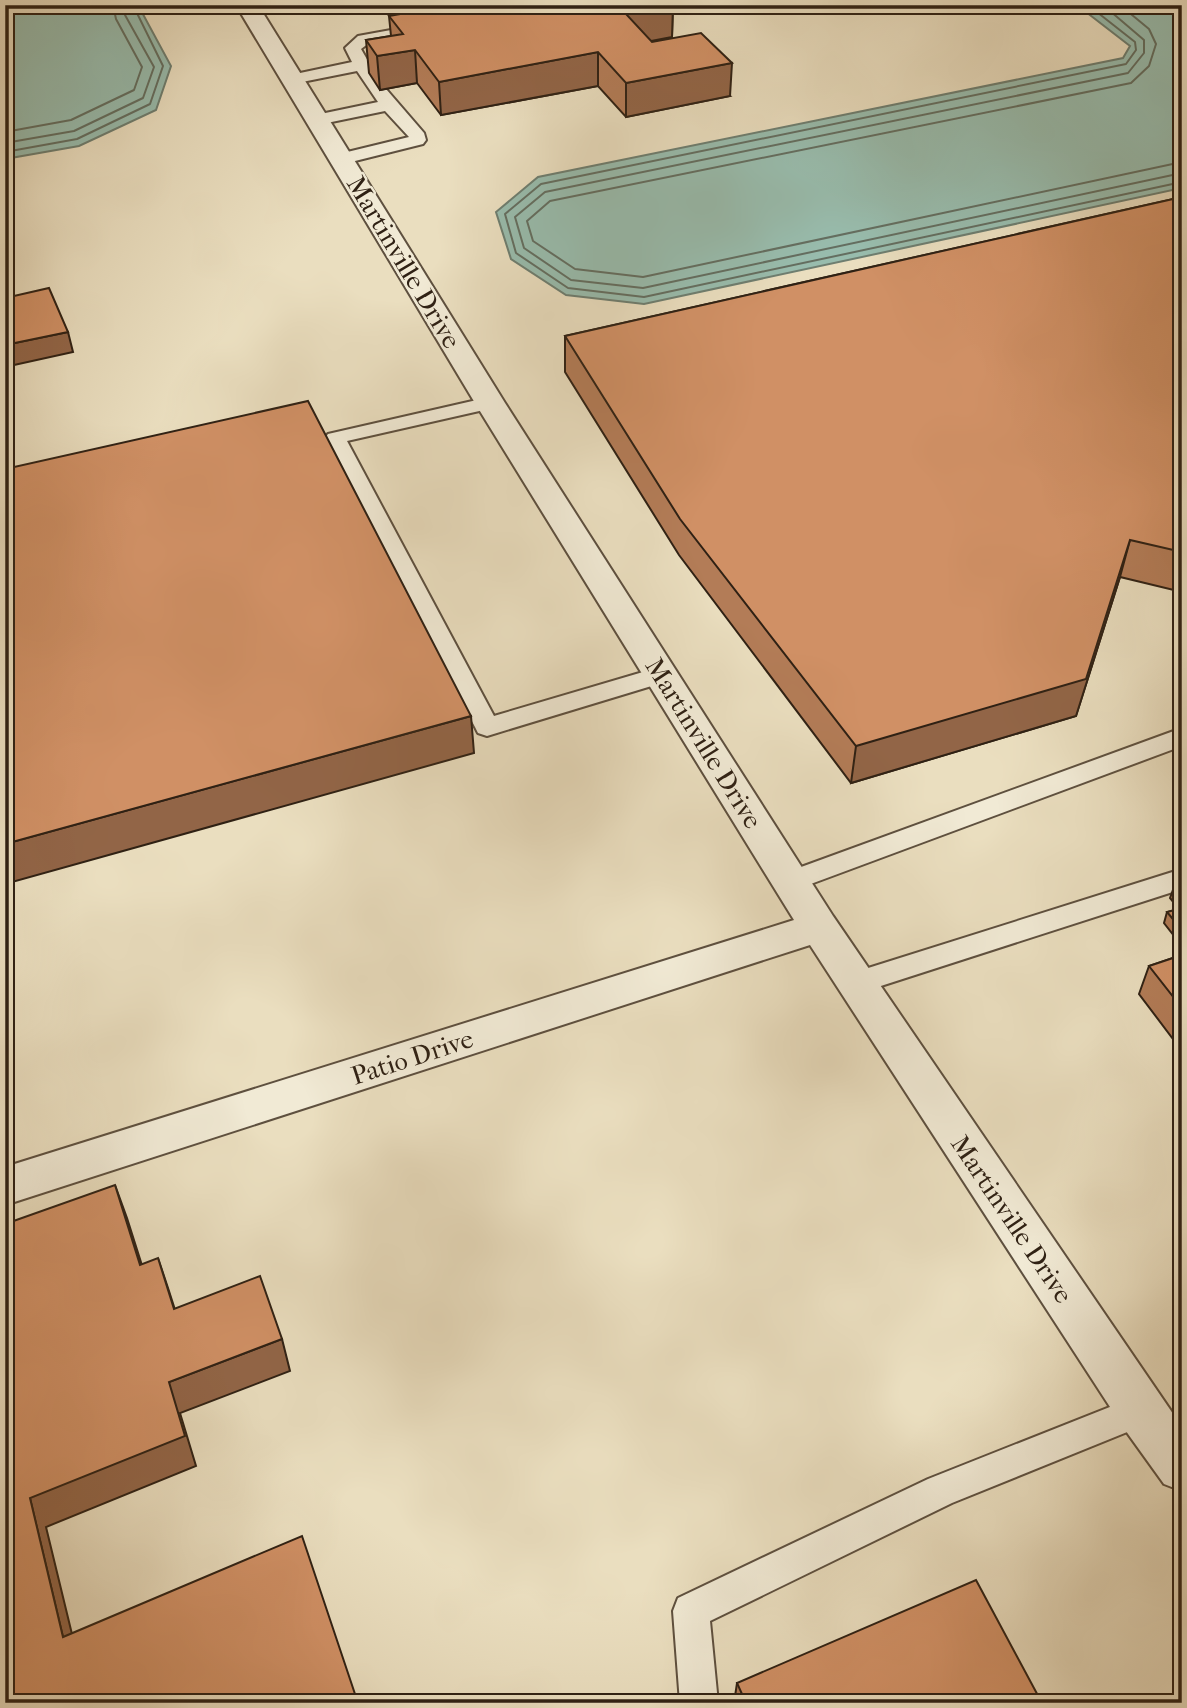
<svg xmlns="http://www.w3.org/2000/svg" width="1187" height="1708" font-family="'IM FELL French Canon',serif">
  <rect width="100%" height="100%" fill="#eadebf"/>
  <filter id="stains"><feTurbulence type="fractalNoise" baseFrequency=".00286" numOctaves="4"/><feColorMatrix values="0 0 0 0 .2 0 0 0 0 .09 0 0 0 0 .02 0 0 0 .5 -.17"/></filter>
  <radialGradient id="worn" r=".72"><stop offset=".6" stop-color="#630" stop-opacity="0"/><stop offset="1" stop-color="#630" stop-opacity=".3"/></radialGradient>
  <g fill="#98bcad" stroke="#6e7e70" stroke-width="2">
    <path d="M5,5H138L171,66L156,110L79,146L5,159Z"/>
    <path d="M1077,5H1182V188L644,304L566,295L511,259L496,212L538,177L1123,58L1130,46Z"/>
  </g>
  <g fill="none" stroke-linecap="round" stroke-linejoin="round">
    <g stroke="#646e60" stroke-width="2">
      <path d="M1088,5L1135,42L1136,50L1126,64L541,184L505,214L516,253L568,288L644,297L1182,182"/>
      <path d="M1103,5L1144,40V53L1128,73L545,192L515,217L524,248L571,280L643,288L1182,173"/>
      <path d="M1120,5L1149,29L1156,44L1149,66L1131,83L550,201L527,221L533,241L575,269L643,277L1182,162"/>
      <path d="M5,132L71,120L134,90L142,67L116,19L113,5"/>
      <path d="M5,143L74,131L143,98L154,67L125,15L124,5"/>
      <path d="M5,152L77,139L150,104L163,66L133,5"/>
    </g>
    <defs>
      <g id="service">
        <path d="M424,24L432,29L430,32L369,43L361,49L380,82L424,133L426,140L423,144L347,163H335L332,159L335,155L409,137L385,111L317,125L311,124L309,120L311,116L378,102L357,71L292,84L284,79L286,76L352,62L345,48L358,36Z"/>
        <path d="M490,397L497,399L500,403L497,407L347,441L494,716L660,667L668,669L672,675L668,681L487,736L478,733L475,727L325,438L328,434Z"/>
        <path d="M1182,728V746L800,888L791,891L782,888L778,881L782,874Z"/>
        <path d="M1182,869V889L856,994L846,991L842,983L846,975Z"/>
        <path d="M1140,1395L1152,1400L1157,1411L1152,1422L952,1503L710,1621L718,1703H680L673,1611L678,1598L928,1479Z"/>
      </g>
      <path id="minor" d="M236,5H258L505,403L833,916L1182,1427V1491L1164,1484L1123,1427L810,945L5,1205V1167L794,920L475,403Z"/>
    </defs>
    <use href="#service" stroke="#5e503f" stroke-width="4"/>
    <use href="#minor" stroke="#5e503f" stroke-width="4"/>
    <use href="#service" fill="#f1ead5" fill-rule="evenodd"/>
    <use href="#minor" fill="#f1ead5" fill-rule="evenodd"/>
  </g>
  <g fill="#b37c57" stroke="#2f2114" stroke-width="2">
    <path d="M451,5H673L672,37L651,41L730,96L626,117L598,86L441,115L417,83L380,90L369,73L366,40L391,36L389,16Z"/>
    <path d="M1182,197V592L1120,577L1076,716L851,783L679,555L565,372V336Z"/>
    <path d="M1182,885V946L1164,923L1167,912L1179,909L1170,898L1174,887Z"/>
    <path d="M1182,955V1051L1139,994L1149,966Z"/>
    <path d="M737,1683L1042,1703H734Z"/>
  </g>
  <g fill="#926547" stroke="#2f2114" stroke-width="2">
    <path d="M670,5H673L672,37L625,46V13Z"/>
    <path d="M415,50L417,83L380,90L377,56Z"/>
    <path d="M598,52V86L441,115L439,82Z"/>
    <path d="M732,63L730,96L626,117V83Z"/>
    <path d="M68,332L73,352L5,367V345Z"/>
    <path d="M1130,540L1120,577L1076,716L851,783L856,746Z"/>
    <path d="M471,716L474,753L5,884V844Z"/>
    <path d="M115,1185L127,1218L152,1297L140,1265Z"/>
    <path d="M158,1258L169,1291L185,1341L174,1309Z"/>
    <path d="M282,1339L290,1371L180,1413L196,1466L46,1527L79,1663L63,1637L30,1498L169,1382Z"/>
  </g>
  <g fill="#d09065" stroke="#2f2114" stroke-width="2">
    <path d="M451,5H670L625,13L652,42L701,33L732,63L626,83L598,52L439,82L415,50L377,56L366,40L403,34L389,16Z"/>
    <path d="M1182,197V552L1130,540L1086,679L856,746L680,519L565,336Z"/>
    <path d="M49,288L68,332L5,345V298Z"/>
    <path d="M308,401L471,716L5,844V469Z"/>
    <path d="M1182,885V897L1174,887Z"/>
    <path d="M1182,908V930L1167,912Z"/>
    <path d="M1182,955V1008L1149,966Z"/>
    <path d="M115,1185L140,1265L158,1258L174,1309L260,1276L282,1339L169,1382L185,1436L30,1498L63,1637L302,1536L358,1703H5V1224Z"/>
    <path d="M976,1580L1042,1703H746L737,1683Z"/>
  </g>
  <g text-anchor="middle" stroke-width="5" stroke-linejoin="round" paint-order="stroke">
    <g font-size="26" fill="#2f2114" stroke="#f1ead5">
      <text transform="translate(404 262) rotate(59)" y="9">Martinville Drive</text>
      <text transform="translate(704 743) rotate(58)" y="9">Martinville Drive</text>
      <text transform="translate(412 1057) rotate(-18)" y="9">Patio Drive</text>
      <text transform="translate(1012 1219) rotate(56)" y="9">Martinville Drive</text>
    </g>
  </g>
  <rect width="1187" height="1708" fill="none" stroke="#eadebf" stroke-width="28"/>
  <rect x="7" y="7" width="1173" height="1694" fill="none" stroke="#2f2114" stroke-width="3.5"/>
  <rect x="14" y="14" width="1159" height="1680" fill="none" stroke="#2f2114" stroke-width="2"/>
  <rect width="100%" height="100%" filter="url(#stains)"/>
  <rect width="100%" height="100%" fill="url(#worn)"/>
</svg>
